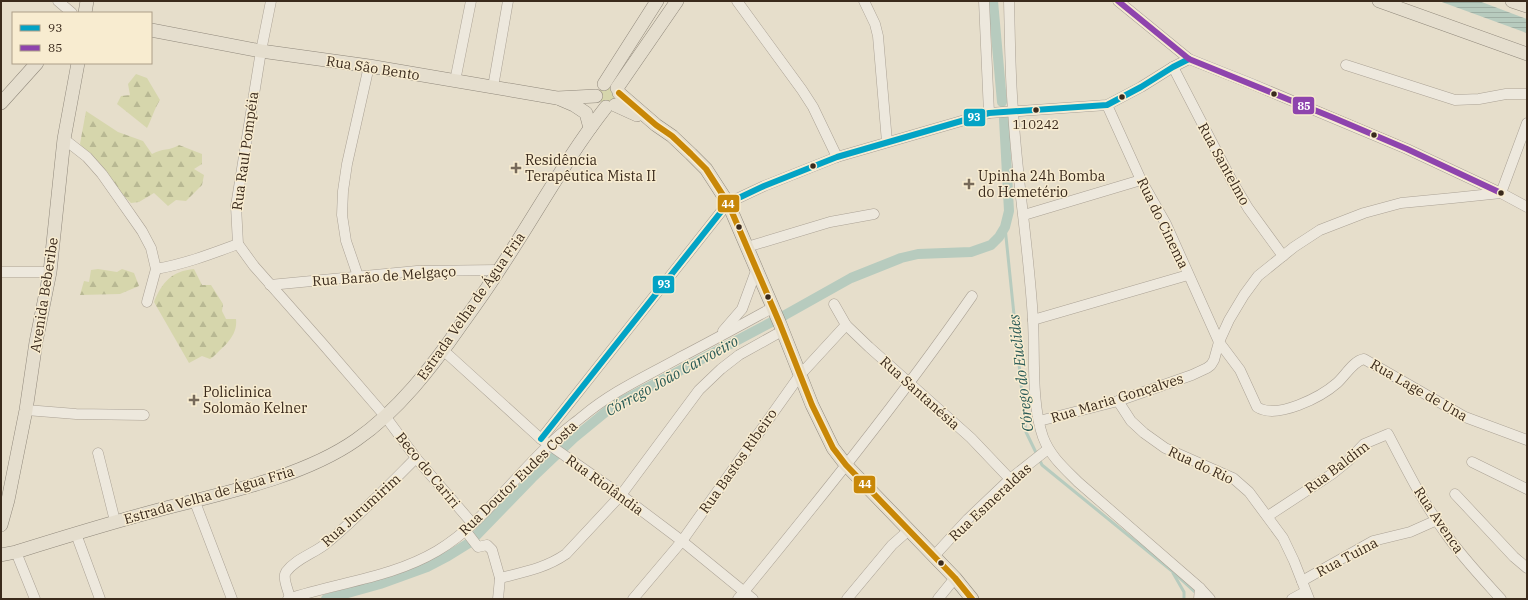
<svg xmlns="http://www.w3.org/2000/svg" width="1528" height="600" font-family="'IBM Plex Serif',serif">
  <defs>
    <pattern id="grass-tufts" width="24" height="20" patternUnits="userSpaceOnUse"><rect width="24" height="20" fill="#d6d6ac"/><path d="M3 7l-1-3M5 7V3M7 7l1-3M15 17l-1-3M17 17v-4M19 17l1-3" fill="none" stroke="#b8b893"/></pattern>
    <pattern id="forest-firs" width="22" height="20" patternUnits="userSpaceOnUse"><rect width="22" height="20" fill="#d6d6ac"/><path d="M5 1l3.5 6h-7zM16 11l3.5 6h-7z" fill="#b8b893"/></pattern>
    <pattern id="water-rules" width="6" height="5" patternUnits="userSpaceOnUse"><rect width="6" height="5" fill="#b7cbbe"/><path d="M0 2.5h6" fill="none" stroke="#9eaea3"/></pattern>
  </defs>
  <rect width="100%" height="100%" fill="#e6decb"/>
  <path fill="url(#grass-tufts)" d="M609,87L619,94L615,102L606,106L597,98L599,90Z"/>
  <g fill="url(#forest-firs)">
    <path d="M136,74L147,78L160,100C154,109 152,119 147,128L117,104L121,96L130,95L128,84Z"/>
    <path d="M86,111L118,132L143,141L152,154C162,148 170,151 179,145L202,154V164L194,169L204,175L202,185L186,201L176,200L168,206L154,193L139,202L131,203L94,165L80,144Z"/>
    <path d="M98,269L117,272L122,269L134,273L139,286L120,294L80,295L84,281L89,282L91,270Z"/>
    <path d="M194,269L202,285H211L223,304L222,311L226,319H236C238,336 224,346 213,357L210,359L202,356L189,363L154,302C162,282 172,271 194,269Z"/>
  </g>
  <path fill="url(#water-rules)" d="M1439,1H1479L1527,19V33Z"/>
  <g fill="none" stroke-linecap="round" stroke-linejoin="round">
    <g stroke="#b7cbbe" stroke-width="3">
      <path d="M1005,227L1026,432L1042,465L1172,571L1197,594"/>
      <path d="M1173,573L1184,592V599"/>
    </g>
    <g stroke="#b7cbbe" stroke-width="10">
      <path d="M993,1L1002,102"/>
      <path d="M326,599L380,584L427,567L448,556L469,543L532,478L574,438L613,406L785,315L851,278L901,258L918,254L971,252L991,245L999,237L1005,227L1009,211L1004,119"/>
    </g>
    <defs>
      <g id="minor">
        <path d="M58,1L72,13"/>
        <path d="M271,1L261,51L236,206L238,244L254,266L322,343L385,416L416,458L472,523"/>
        <path d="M737,1L802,90L813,107L837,157"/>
        <path d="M864,1L875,24L878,36L887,142"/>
        <path d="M984,1L989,113"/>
        <path d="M1009,1C1010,37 1010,74 1013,110C1017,180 1029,250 1033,320C1035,356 1031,403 1043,437C1050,456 1064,468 1078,482L1200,588L1199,599"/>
        <path d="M1118,1L1189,59L1252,84L1407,149L1501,193L1527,207"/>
        <path d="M1346,65L1455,100L1479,99L1506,94H1527"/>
        <path d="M1173,67L1232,181L1248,208L1283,256"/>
        <path d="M455,81L471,1"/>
        <path d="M493,87L508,1"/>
        <path d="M1107,105L1141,180L1166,224L1219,342L1240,370L1257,407C1277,420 1321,397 1337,383C1345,376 1353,361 1364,359L1465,417L1527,440"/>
        <path d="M64,139L87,157L102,174L121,201L142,231L151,248L156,269C185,264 211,254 238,244"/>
        <path d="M1024,215L1141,180"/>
        <path d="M747,247L830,222L874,214"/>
        <path d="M1,272H50"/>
        <path d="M358,276L346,241L342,215L343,191L347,164L369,66"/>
        <path d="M270,285L417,271L499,270"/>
        <path d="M147,302L156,269"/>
        <path d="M834,304L846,325L869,347L971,438L1010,479"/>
        <path d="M1033,320L1188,275"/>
        <path d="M723,331L742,309L756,271"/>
        <path d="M443,350L541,439L621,495L682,541L753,599"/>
        <path d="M1118,401L1131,421L1144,433L1165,448L1233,478L1249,492L1283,538L1294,561L1309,599"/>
        <path d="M26,410L76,414L144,415"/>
        <path d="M1039,421L1118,401L1192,375L1207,368L1211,365L1214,360L1219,342L1229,320L1244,295L1258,276L1294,247L1320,230L1364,213L1401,203L1453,198L1501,193L1527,123"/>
        <path d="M541,439L728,203L764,186L837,157L989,113L1107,105L1141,87L1173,67L1189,59"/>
        <path d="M98,453L115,521"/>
        <path d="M1472,462L1527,489"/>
        <path d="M1455,494L1514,557L1527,568"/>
        <path d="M195,502L232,599"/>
        <path d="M1268,516L1332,474L1348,461L1364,444L1388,434C1406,468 1423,503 1446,534C1462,557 1482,578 1501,599"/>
        <path d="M465,530L478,547L487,545L492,550L500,578L498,599"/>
        <path d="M76,534L100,599"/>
        <path d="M16,552L35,599"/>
        <path d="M934,556L968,519L1010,479L1048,449"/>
        <path d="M500,578C524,572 546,568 566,554L621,495L699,390L721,369L739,355L782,331"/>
        <path d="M1302,581L1373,541L1410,532L1437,520"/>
        <path d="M1200,588L1210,599"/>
        <path d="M290,598C289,592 282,578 286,572C296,558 316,553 328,542C359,516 388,486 416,458"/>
        <path d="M288,599C339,582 391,578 437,551C481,525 512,479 549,445C559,434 572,425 583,416C613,391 645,377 679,358C710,342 741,325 772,308"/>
        <path d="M633,599L682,541L800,375L846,325"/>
        <path d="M738,599C819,500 899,401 972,296"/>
        <path d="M847,599L892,545L909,530"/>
        <path d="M938,599L955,578"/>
        <path d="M1292,599L1305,592"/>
      </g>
      <g id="major">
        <path d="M1379,1L1527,54"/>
        <path d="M1512,1L1527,6"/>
        <path d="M85,13L87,1"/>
        <path d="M151,30L261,51L369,66L557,98L596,96"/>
        <path d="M604,84L657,1"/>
        <path d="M617,88L677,1"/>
        <path d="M619,93L656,125L672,136L691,154L706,169L728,203L780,324L812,405L833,448L846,465L955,578L972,599"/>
        <path d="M560,99L574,105L586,113L590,128"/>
        <path d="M1,103L37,63"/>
        <path d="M615,105L637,115"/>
        <path d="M1,525L8,500L26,410L36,342L50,272L64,139L78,63"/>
        <path d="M1,555L16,552C64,537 113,522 162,509C224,493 303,477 356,440C398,411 432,367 461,325C474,307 487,289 499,270C535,216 566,158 606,107"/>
      </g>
    </defs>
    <use href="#minor" stroke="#aba295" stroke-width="11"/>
    <use href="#major" stroke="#90887b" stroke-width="14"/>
    <use href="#minor" stroke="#ede8dd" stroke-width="10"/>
    <use href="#major" stroke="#e5dece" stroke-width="13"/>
    <defs>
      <path id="bus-1" d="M541,439L728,203L764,186L837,157L989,113L1107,105L1141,87L1173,67L1189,59"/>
      <path id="bus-2" d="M1118,1L1189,59L1334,118L1407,149L1501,193"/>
      <path id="bus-3" d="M619,93L656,125L672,136L691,154L706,169L728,203L780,324L812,405L833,448L846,465L955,578L972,599"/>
    </defs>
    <use href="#bus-1" stroke="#f8ecd0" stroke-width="9"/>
    <use href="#bus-2" stroke="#f8ecd0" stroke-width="9"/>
    <use href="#bus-3" stroke="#f8ecd0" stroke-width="9"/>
    <use href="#bus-1" stroke="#03a3c5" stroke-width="6"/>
    <use href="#bus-2" stroke="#8e44ad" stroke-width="6"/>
    <use href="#bus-3" stroke="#c88707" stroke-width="6"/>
  </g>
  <g fill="#3a2a1c" stroke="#f8ecd0" stroke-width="1.5">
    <circle cx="1274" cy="94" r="3.5"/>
    <circle cx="1122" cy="97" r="3.5"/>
    <circle cx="1036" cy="110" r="3.5"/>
    <circle cx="1374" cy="135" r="3.5"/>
    <circle cx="813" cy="166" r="3.5"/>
    <circle cx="1501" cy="193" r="3.5"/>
    <circle cx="739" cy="227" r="3.5"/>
    <circle cx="768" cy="297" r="3.5"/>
    <circle cx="941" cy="563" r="3.5"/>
  </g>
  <g fill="#766959" stroke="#f8ecd0" stroke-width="1.5">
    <path d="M514 162h4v4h4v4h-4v4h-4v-4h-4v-4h4z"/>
    <path d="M967 178h4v4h4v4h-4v4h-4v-4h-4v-4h4z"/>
    <path d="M192 394h4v4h4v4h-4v4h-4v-4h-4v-4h4z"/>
  </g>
  <g text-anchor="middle" stroke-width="3" stroke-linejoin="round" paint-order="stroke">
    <g font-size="13" fill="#3a2a1c" stroke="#f8ecd0">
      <text x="1036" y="129">110242</text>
    </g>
    <g font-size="14" fill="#3a2a1c" stroke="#f8ecd0">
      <text transform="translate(373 68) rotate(9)" y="5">Rua São Bento</text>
      <text transform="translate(245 151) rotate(-82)" y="5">Rua Raul Pompéia</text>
      <text transform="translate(1224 164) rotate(61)" y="5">Rua Santelmo</text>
      <text transform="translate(1163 223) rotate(64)" y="5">Rua do Cinema</text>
      <text transform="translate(384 276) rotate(-4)" y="5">Rua Barão de Melgaço</text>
      <text transform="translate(44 295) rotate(-81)" y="5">Avenida Beberibe</text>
      <text transform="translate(471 306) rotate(-55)" y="5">Estrada Velha de Água Fria</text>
      <text transform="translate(1419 390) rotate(30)" y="5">Rua Lage de Una</text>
      <text transform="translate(920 393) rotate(42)" y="5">Rua Santanésia</text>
      <text transform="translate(1117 398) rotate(-17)" y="5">Rua Maria Gonçalves</text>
      <text transform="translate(738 461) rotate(-55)" y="5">Rua Bastos Ribeiro</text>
      <text transform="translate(1201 465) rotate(25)" y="5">Rua do Rio</text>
      <text transform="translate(1337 467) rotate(-37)" y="5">Rua Baldim</text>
      <text transform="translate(428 470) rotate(51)" y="5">Beco do Cariri</text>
      <text transform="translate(518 478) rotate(-44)" y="5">Rua Doutor Eudes Costa</text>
      <text transform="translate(605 485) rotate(36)" y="5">Rua Riolândia</text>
      <text transform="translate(209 495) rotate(-16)" y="5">Estrada Velha de Água Fria</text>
      <text transform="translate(990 502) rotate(-43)" y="5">Rua Esmeraldas</text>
      <text transform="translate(361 510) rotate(-42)" y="5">Rua Jurumirim</text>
      <text transform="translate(1439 520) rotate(56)" y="5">Rua Avenca</text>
      <text transform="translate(1347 557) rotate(-28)" y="5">Rua Tuina</text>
    </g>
    <g font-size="14" fill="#3a2a1c" stroke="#f8ecd0" text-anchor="start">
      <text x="525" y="165">Residência<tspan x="525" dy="16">Terapêutica Mista II</tspan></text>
      <text x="978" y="181">Upinha 24h Bomba<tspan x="978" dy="16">do Hemetério</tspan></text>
      <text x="203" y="397">Policlinica<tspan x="203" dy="16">Solomão Kelner</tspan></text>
    </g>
    <g font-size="15" font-style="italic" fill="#2a5b57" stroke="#f8ecd0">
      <text transform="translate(1021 373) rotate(-97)" y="5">Córego do Euclides</text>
      <text transform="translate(672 376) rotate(-29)" y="5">Córrego João Carvoeiro</text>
    </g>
  </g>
  <g stroke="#f8ecd0" stroke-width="1.5">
    <rect x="1292" y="96" width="23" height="19" rx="4" fill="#8e44ad"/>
    <rect x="963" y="108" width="23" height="19" rx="4" fill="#03a3c5"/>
    <rect x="717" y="194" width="23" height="19" rx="4" fill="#c88707"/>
    <rect x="652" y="275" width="23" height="19" rx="4" fill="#03a3c5"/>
    <rect x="853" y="475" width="23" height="19" rx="4" fill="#c88707"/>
  </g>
  <g font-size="11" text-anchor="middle" font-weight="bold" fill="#fff">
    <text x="1304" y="110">85</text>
    <text x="974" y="121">93</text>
    <text x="728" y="208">44</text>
    <text x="664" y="288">93</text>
    <text x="865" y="488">44</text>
  </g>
  <rect width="1528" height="600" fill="none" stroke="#3a2a1c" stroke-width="4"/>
  <rect x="12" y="12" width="140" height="52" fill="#f8ecd0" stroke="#ac9e88"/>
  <rect x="20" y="25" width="20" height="6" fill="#03a3c5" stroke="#ac9e88"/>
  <text x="48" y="32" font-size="12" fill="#3a2a1c">93</text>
  <rect x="20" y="45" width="20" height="6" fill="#8e44ad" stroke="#ac9e88"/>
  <text x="48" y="52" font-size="12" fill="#3a2a1c">85</text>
</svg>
